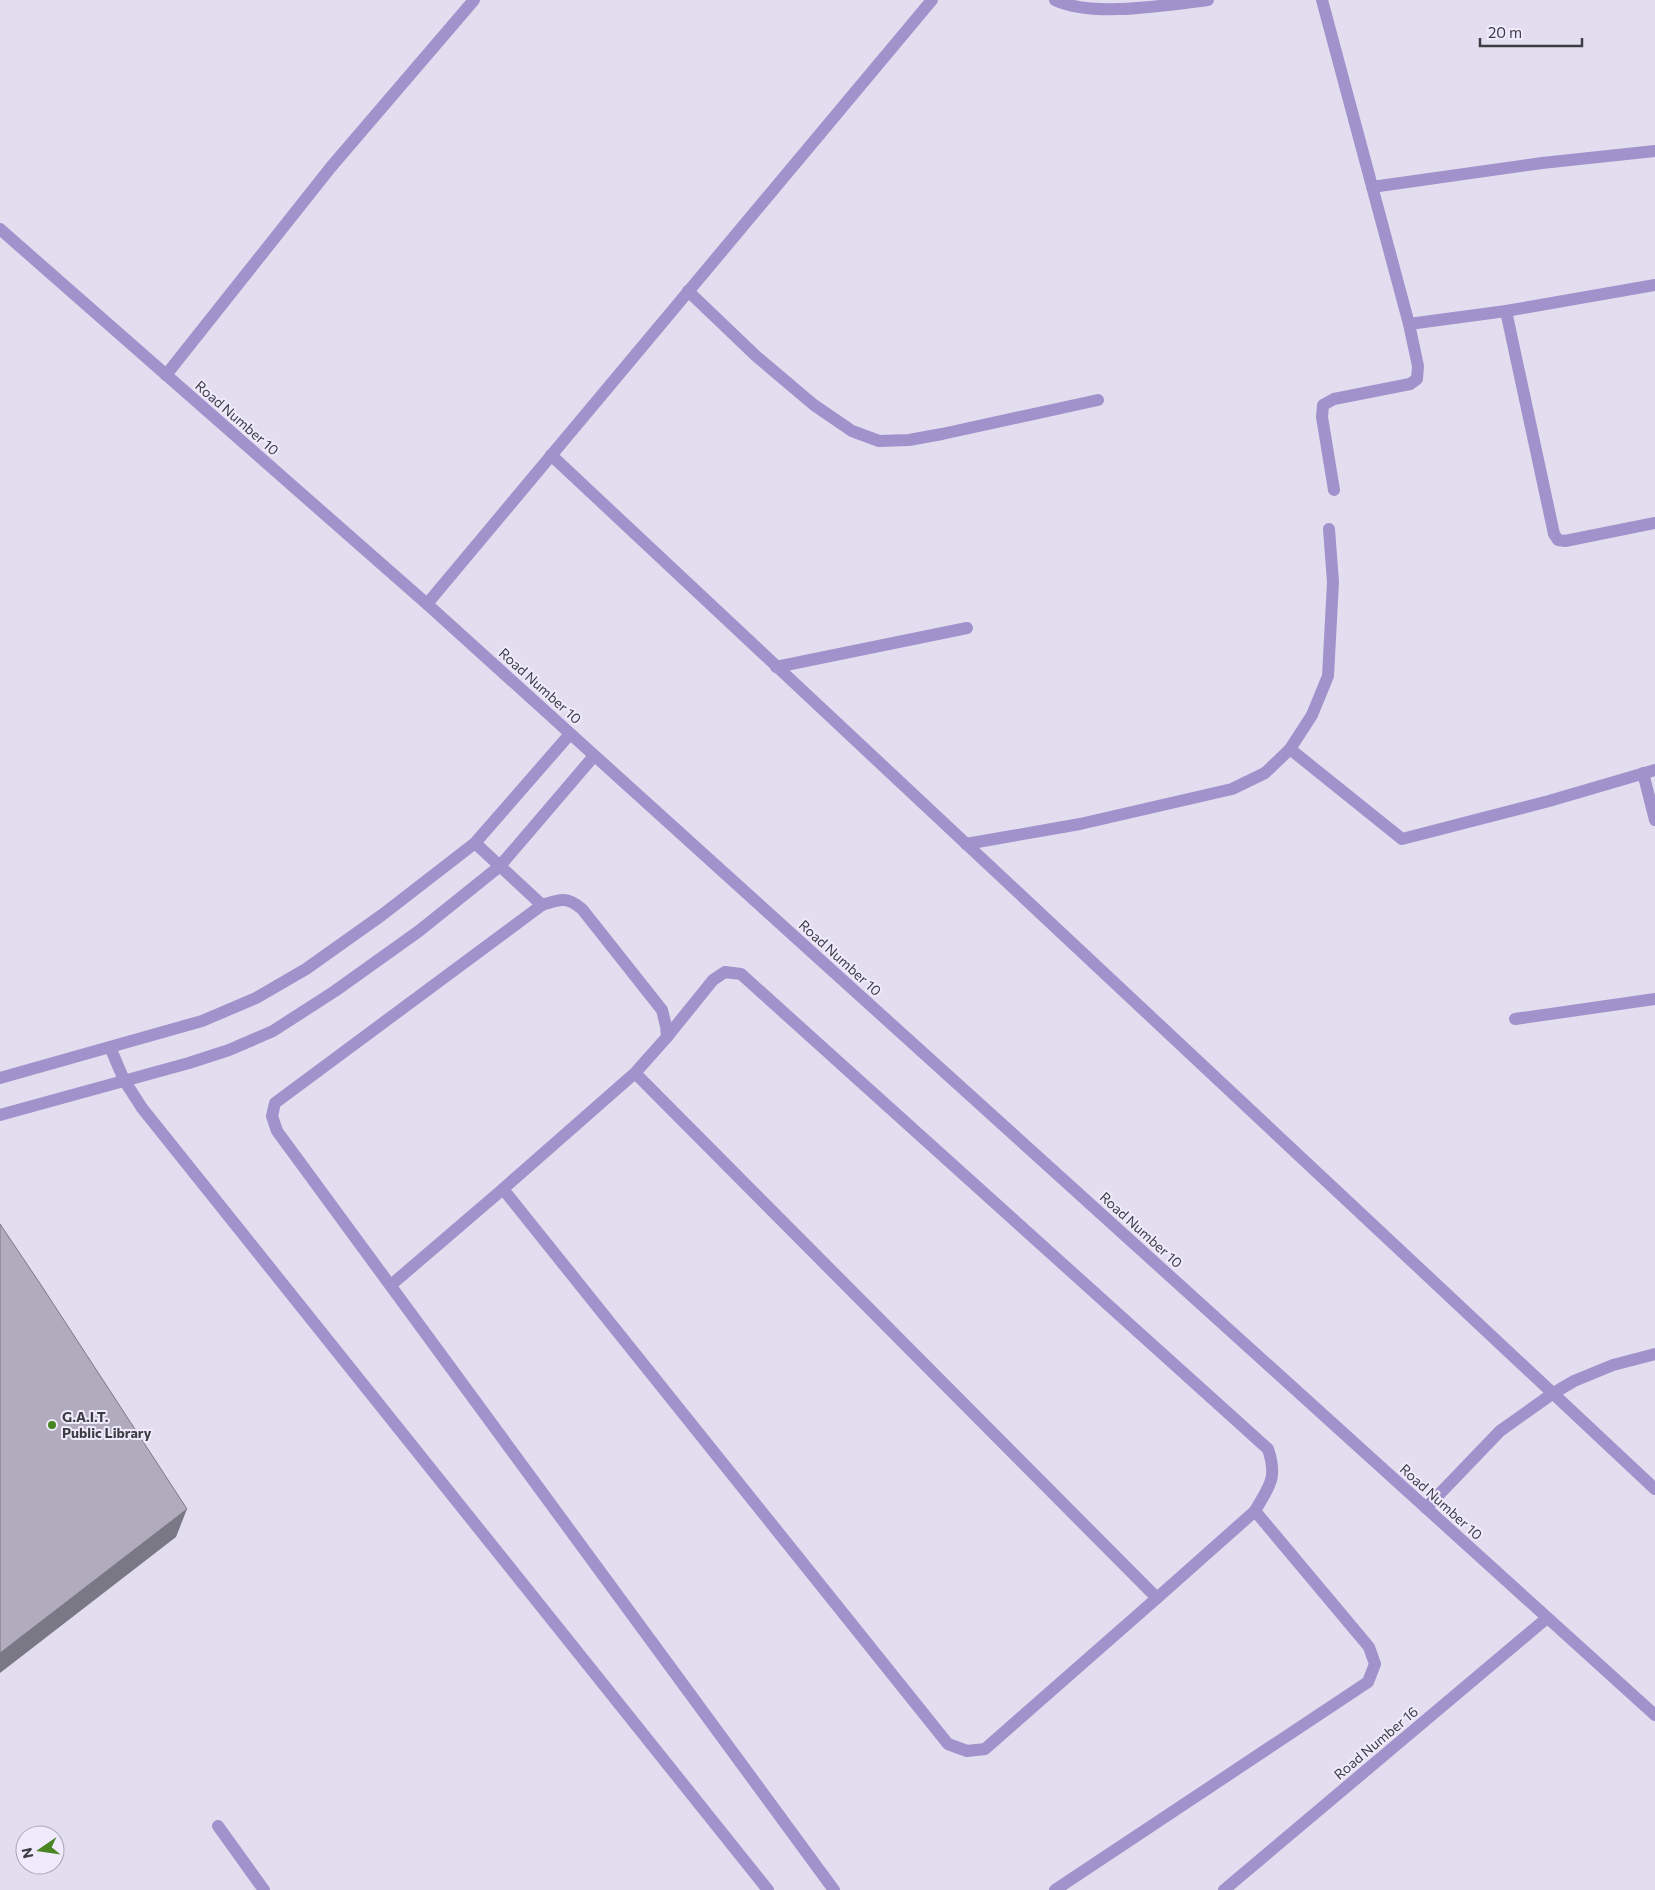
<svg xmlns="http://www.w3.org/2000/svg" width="1655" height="1890" font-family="Commissioner,sans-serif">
  <rect width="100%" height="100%" fill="#e2def0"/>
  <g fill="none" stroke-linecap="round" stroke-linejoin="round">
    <g stroke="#a192cb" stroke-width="12">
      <path d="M1055,0C1093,18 1166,5 1208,0"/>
      <path d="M1322,0L1409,324L1418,366L1417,379L1410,384L1334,399L1323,405L1322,417L1334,490"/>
      <path d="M1372,187L1542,163L1655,151"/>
      <path d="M0,229L427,604L1655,1715"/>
      <path d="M688,291L756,356L814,405L852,431L879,441L909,440L942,434L1098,400"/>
      <path d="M1506,311L1554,534L1558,540L1565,541L1655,523"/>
      <path d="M1409,324L1506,311L1655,285"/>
      <path d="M166,375L331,167L474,0"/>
      <path d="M551,455L1655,1489"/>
      <path d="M427,604L932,0"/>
      <path d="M776,667L967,628"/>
      <path d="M1290,749L1402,839L1549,801L1655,770"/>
      <path d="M1643,773L1655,820"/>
      <path d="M475,843L542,905"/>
      <path d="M966,844L1080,824L1232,789L1265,773L1290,749L1312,715L1328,676L1333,582L1329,529"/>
      <path d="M1515,1019L1655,999"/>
      <path d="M667,1037L713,980L725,972L741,974L1268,1449C1278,1479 1269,1486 1255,1511"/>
      <path d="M110,1047L124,1080L142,1108L768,1890"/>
      <path d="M635,1073L1157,1598L985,1749L967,1751L948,1744L503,1189L635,1073L667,1037L666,1026L662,1010L582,909C567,896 560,899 542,905L275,1103L272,1116L277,1131L834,1890"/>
      <path d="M0,1078L202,1021L256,998L306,969L382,915L475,843L570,734"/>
      <path d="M0,1115L189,1063L229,1050L273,1031L335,991L419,931L500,866L594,756"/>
      <path d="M391,1285L503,1189"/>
      <path d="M1426,1508L1500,1431L1552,1394L1574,1381L1613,1365L1655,1354"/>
      <path d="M218,1826L264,1890"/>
      <path d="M1055,1890L1368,1682L1375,1664L1369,1647L1255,1511L1157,1598"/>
      <path d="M1224,1890L1547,1618"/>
    </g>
  </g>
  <path fill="#7b7885" d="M187,1509L176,1537L0,1673V1653Z"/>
  <path fill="#b0acbe" stroke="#7b7885" d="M0,1224L41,1285L187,1509L0,1653Z"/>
  <circle fill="#498523" stroke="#efebfd" stroke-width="2" cx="52" cy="1425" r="5"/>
  <g text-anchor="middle" stroke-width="4" stroke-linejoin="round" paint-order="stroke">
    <g font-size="14" fill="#3d3c43" stroke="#efebfd">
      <text transform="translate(237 418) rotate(41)" y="5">Road Number 10</text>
      <text transform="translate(540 686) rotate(42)" y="5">Road Number 10</text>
      <text transform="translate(840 958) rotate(42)" y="5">Road Number 10</text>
      <text transform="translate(1141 1230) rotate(42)" y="5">Road Number 10</text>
      <text transform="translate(1441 1502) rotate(42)" y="5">Road Number 10</text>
      <text transform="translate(1376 1743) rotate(-40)" y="5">Road Number 16</text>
    </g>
    <g font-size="14" font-weight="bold" fill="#3d3c43" stroke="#efebfd" text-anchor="start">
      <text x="62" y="1422">G.A.I.T.<tspan x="62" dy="16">Public Library</tspan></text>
    </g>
  </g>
  <g transform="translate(40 1850) rotate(257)"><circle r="24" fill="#efebfd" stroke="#a8a5b3"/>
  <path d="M0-4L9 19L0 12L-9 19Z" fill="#498523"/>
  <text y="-8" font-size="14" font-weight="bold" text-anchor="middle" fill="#3d3c43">N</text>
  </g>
  <path d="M1480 38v8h102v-8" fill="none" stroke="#3d3c43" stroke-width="2.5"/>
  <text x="1488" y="38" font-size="15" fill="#3d3c43" stroke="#efebfd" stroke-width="4" paint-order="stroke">20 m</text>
</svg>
